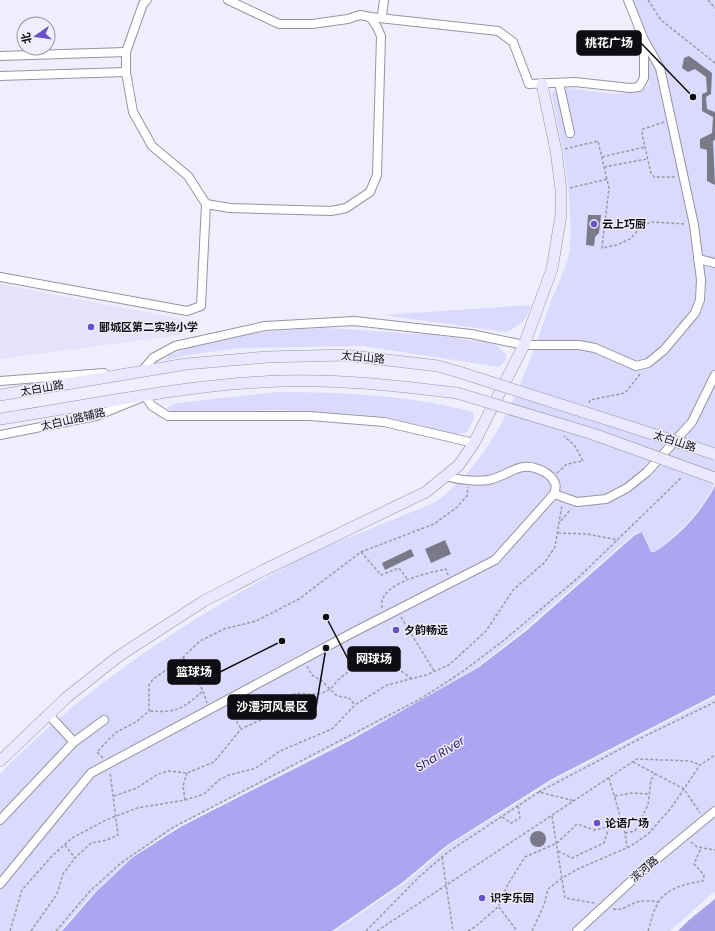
<svg xmlns="http://www.w3.org/2000/svg" width="715" height="931" font-family="Poppins,'Noto Sans SC',sans-serif">
  <rect width="100%" height="100%" fill="#efeefd"/>
  <path fill="#e5e3fa" d="M0,284L182,319L181,335L0,359Z"/>
  <g fill="#dbd9fd">
    <path d="M630,0H715V483C700,513 680,532 655,552L651,551L643,532L635,533L524,630L477,667L420,701L349,739L182,824L133,856L88,899L60,931H0V774C84,687 188,619 295,562C328,544 366,531 402,516C414,510 431,506 441,498C503,447 525,374 551,301C557,286 569,262 570,246C573,194 562,143 551,92L569,88L614,94L640,92L649,84L648,53Z"/>
    <path d="M531,305C527,320 520,326 506,332L383,315Z"/>
    <path d="M327,328L434,335L489,343L496,345L506,354V360L499,367L363,346L240,348L187,355L167,360L168,356C217,334 274,330 327,328Z"/>
    <path d="M277,392C346,392 406,395 473,412L474,419L467,432L458,434L380,416L327,412L278,410L176,412L167,409L171,405L178,403Z"/>
    <path d="M715,697V891L670,931H335L405,883L448,846L554,780Z"/>
  </g>
  <path fill="#a8a1ea" d="M715,899V931H678L689,920Z"/>
  <path fill="#ada5ef" d="M715,486V695L552,779L446,846L403,882L332,931H62L96,892L133,857L182,826L349,741L479,667L526,631L635,535L642,532L651,552H655C680,535 700,514 715,486Z"/>
  <g fill="#7a7987">
    <path d="M689,56L712,73L711,94L706,97L707,109L715,112V140L713,141L715,185L707,181V150L700,148V139L712,133L713,117L702,111V94L707,92L706,77L695,69L688,72L682,68L684,58Z"/>
    <path d="M588,215H601L599,233L595,237L594,246L586,245Z"/>
    <path d="M445,540L451,554L431,563L425,549Z"/>
    <path d="M411,549L414,556L385,570L382,563Z"/>
    <circle cx="538" cy="839" r="8"/>
  </g>
  <g fill="none" stroke-linecap="round" stroke-linejoin="round">
    <defs>
      <g id="street">
        <path d="M147,0L143,4L126,52V72L133,112L152,146L188,176L206,204L230,208L331,211L346,208L370,192L377,175L381,36L377,27L370,17L360,15L348,19L312,24H279L228,0"/>
        <path d="M382,15L384,0"/>
        <path d="M370,17L498,31L513,42L529,84L575,82L630,88L639,87L644,78V41"/>
        <path d="M0,56L126,52"/>
        <path d="M0,76L126,72"/>
        <path d="M559,83L570,133"/>
        <path d="M698,259L715,263"/>
        <path d="M0,277L187,311L201,306L206,204"/>
        <path d="M141,372L153,358L175,346L265,326L354,321L471,334L524,345H579L595,348L636,366L648,363L664,350L695,313L700,300L701,280L694,225L660,68L644,40L628,0"/>
        <path d="M0,381L104,373"/>
        <path d="M0,435L96,416L145,396L152,406L168,416H310L384,422L474,443"/>
        <path d="M554,494L577,502L606,499L627,488L647,472L692,422L715,375"/>
        <path d="M49,715L74,742"/>
        <path d="M0,820L74,742L104,720"/>
        <path d="M0,884L91,773L352,633L495,560L554,494C557,486 556,483 551,477C547,473 544,471 538,469C518,461 507,477 488,480C473,482 460,480 445,476"/>
        <path d="M577,931L641,872L715,811"/>
      </g>
      <g id="secondary">
        <path d="M0,395L186,364L267,357L345,355L438,366L462,373"/>
        <path d="M0,419C93,405 187,384 282,381C341,379 399,386 457,393"/>
        <path d="M0,761L66,698L119,656L204,601L264,570L426,492L459,465L474,443L524,345L552,269L561,215V190L556,151L542,84"/>
      </g>
    </defs>
    <use href="#street" stroke="#9595a2" stroke-width="10"/>
    <use href="#secondary" stroke="#9595a2" stroke-width="12"/>
    <g stroke="#9a9aa5" stroke-width="1.5" stroke-dasharray="3 2" stroke-linecap="butt">
      <path d="M648,0L661,20L715,63"/>
      <path d="M708,0L715,8"/>
      <path d="M664,122L643,129L642,134L651,173L654,177H675"/>
      <path d="M565,149L598,141L609,188L602,248L617,245L630,239L641,227L651,222L686,224"/>
      <path d="M602,157L645,147"/>
      <path d="M604,167L647,159"/>
      <path d="M570,188L607,179"/>
      <path d="M589,403L590,400L625,393L641,373"/>
      <path d="M557,473L567,464L583,461L575,446L564,436"/>
      <path d="M561,521L571,509"/>
      <path d="M558,533L587,534L618,540"/>
      <path d="M361,552L381,575L399,568L408,580"/>
      <path d="M382,608C377,583 428,573 446,569L448,575"/>
      <path d="M401,617L434,671"/>
      <path d="M183,657L203,691L207,703"/>
      <path d="M307,666L312,675L322,681L337,696L349,698L355,705"/>
      <path d="M229,708L241,729"/>
      <path d="M150,711C177,713 182,709 203,691"/>
      <path d="M103,758L97,752L115,733L136,722L149,711V685L153,679L178,662L200,641L224,629L256,621L299,599L361,552L434,524L456,508L467,496L468,487"/>
      <path d="M633,762L684,789L700,813"/>
      <path d="M609,778L625,833L627,847"/>
      <path d="M539,792L645,736L715,702"/>
      <path d="M114,796L137,788L158,774L169,771L187,773L214,762L241,729L276,713C292,678 309,704 330,689C333,687 335,683 338,680C346,673 354,668 364,663L400,670L412,679"/>
      <path d="M615,796L632,793L649,794"/>
      <path d="M185,800L183,786L187,773"/>
      <path d="M552,816L565,898L594,903"/>
      <path d="M502,817L511,823L520,818L518,805"/>
      <path d="M625,833L635,831L648,805L651,780L655,774"/>
      <path d="M691,842L697,847L715,850"/>
      <path d="M65,845L75,858"/>
      <path d="M558,851L572,858L604,843L609,827"/>
      <path d="M442,857L453,931"/>
      <path d="M499,907L517,931"/>
      <path d="M613,909C623,911 628,905 637,902C644,900 652,901 659,902"/>
      <path d="M10,931L22,890L52,856L72,838L106,820L137,808L185,800L204,794L219,780L229,775L256,768L280,751L332,729L355,705L387,685L426,675L449,665L486,631L513,590L545,562L555,547L562,505"/>
      <path d="M31,931L57,894L63,874L75,858L91,843L107,840L118,835L110,772"/>
      <path d="M56,931L90,891L121,863L172,828L422,698L462,672L503,641L579,577L682,477"/>
      <path d="M366,931L419,877L448,852L539,792L575,801"/>
      <path d="M377,931L637,759L690,761L700,765"/>
      <path d="M468,931L475,927L498,907L508,884L525,857L557,843L577,824L594,830L622,824"/>
      <path d="M532,931L544,905L548,889L562,878L578,869L631,846L648,834L671,808L700,765L715,755"/>
      <path d="M648,931C651,923 652,914 656,907C664,888 685,884 703,881L704,875L694,864L701,848"/>
    </g>
    <use href="#street" stroke="#fff" stroke-width="8"/>
    <use href="#secondary" stroke="#eae8fe" stroke-width="11"/>
    <defs>
      <g id="secondary-bridge">
        <path d="M462,373L715,454"/>
        <path d="M457,393L593,434L715,478"/>
      </g>
    </defs>
    <use href="#secondary-bridge" stroke="#9595a2" stroke-width="12" stroke-linecap="butt"/>
    <use href="#secondary-bridge" stroke="#eae8fe" stroke-width="11"/>
  </g>
  <g fill="#694fc8" stroke="#efeefd" stroke-width="1.5">
    <circle cx="594" cy="224" r="4"/>
    <circle cx="91" cy="327" r="4"/>
    <circle cx="396" cy="630" r="4"/>
    <circle cx="597" cy="823" r="4"/>
    <circle cx="482" cy="898" r="4"/>
  </g>
  <g text-anchor="middle" stroke-width="3" stroke-linejoin="round" paint-order="stroke">
    <g font-size="11" font-weight="bold" fill="#0d0d12" stroke="#efeefd" text-anchor="start">
      <text x="602" y="228">云上巧厨</text>
      <text x="99" y="331">郾城区第二实验小学</text>
      <text x="404" y="634">夕韵畅远</text>
      <text x="605" y="827">论语广场</text>
      <text x="490" y="902">识字乐园</text>
    </g>
    <g font-size="11" fill="#0d0d12" stroke="#efeefd">
      <text transform="translate(363 357) rotate(5)" y="4">太白山路</text>
      <text transform="translate(42 388) rotate(-10)" y="4">太白山路</text>
      <text transform="translate(73 419) rotate(-13)" y="4">太白山路辅路</text>
      <text transform="translate(675 441) rotate(18)" y="4">太白山路</text>
      <text transform="translate(644 869) rotate(-41)" y="4">滨河路</text>
    </g>
    <g font-size="12" font-style="italic" fill="#321c70" stroke="#efeefd">
      <text transform="translate(440 754) rotate(-32)" y="4">Sha River</text>
    </g>
  </g>
  <path fill="none" stroke="#0d0d12" stroke-width="1.5" d="M693 97L641 43M326 617L348 659M282 641L220 672M326 648L316 707"/>
  <g fill="#0d0d12" stroke="#efeefd" stroke-width="1.5">
    <circle cx="693" cy="97" r="4"/>
    <circle cx="326" cy="617" r="4"/>
    <circle cx="282" cy="641" r="4"/>
    <circle cx="326" cy="648" r="4"/>
  </g>
  <g fill="#0d0d12" stroke="#0d0d12" stroke-width="1.5">
    <rect x="577" y="31" width="64" height="24" rx="4"/>
    <rect x="348" y="647" width="52" height="24" rx="4"/>
    <rect x="168" y="660" width="52" height="24" rx="4"/>
    <rect x="228" y="695" width="88" height="24" rx="4"/>
  </g>
  <g font-size="12" text-anchor="middle" font-weight="bold" fill="#fff">
    <text x="609" y="47">桃花广场</text>
    <text x="374" y="663">网球场</text>
    <text x="194" y="676">篮球场</text>
    <text x="272" y="711">沙澧河风景区</text>
  </g>
  <g transform="translate(36 36) rotate(257)"><circle r="19" fill="#efeefd" stroke="#95949f"/>
  <path d="M0-3L7 15L0 10L-7 15Z" fill="#694fc8"/>
  <text y="-6" font-size="11" font-weight="bold" text-anchor="middle" fill="#0d0d12">北</text>
  </g>
</svg>
